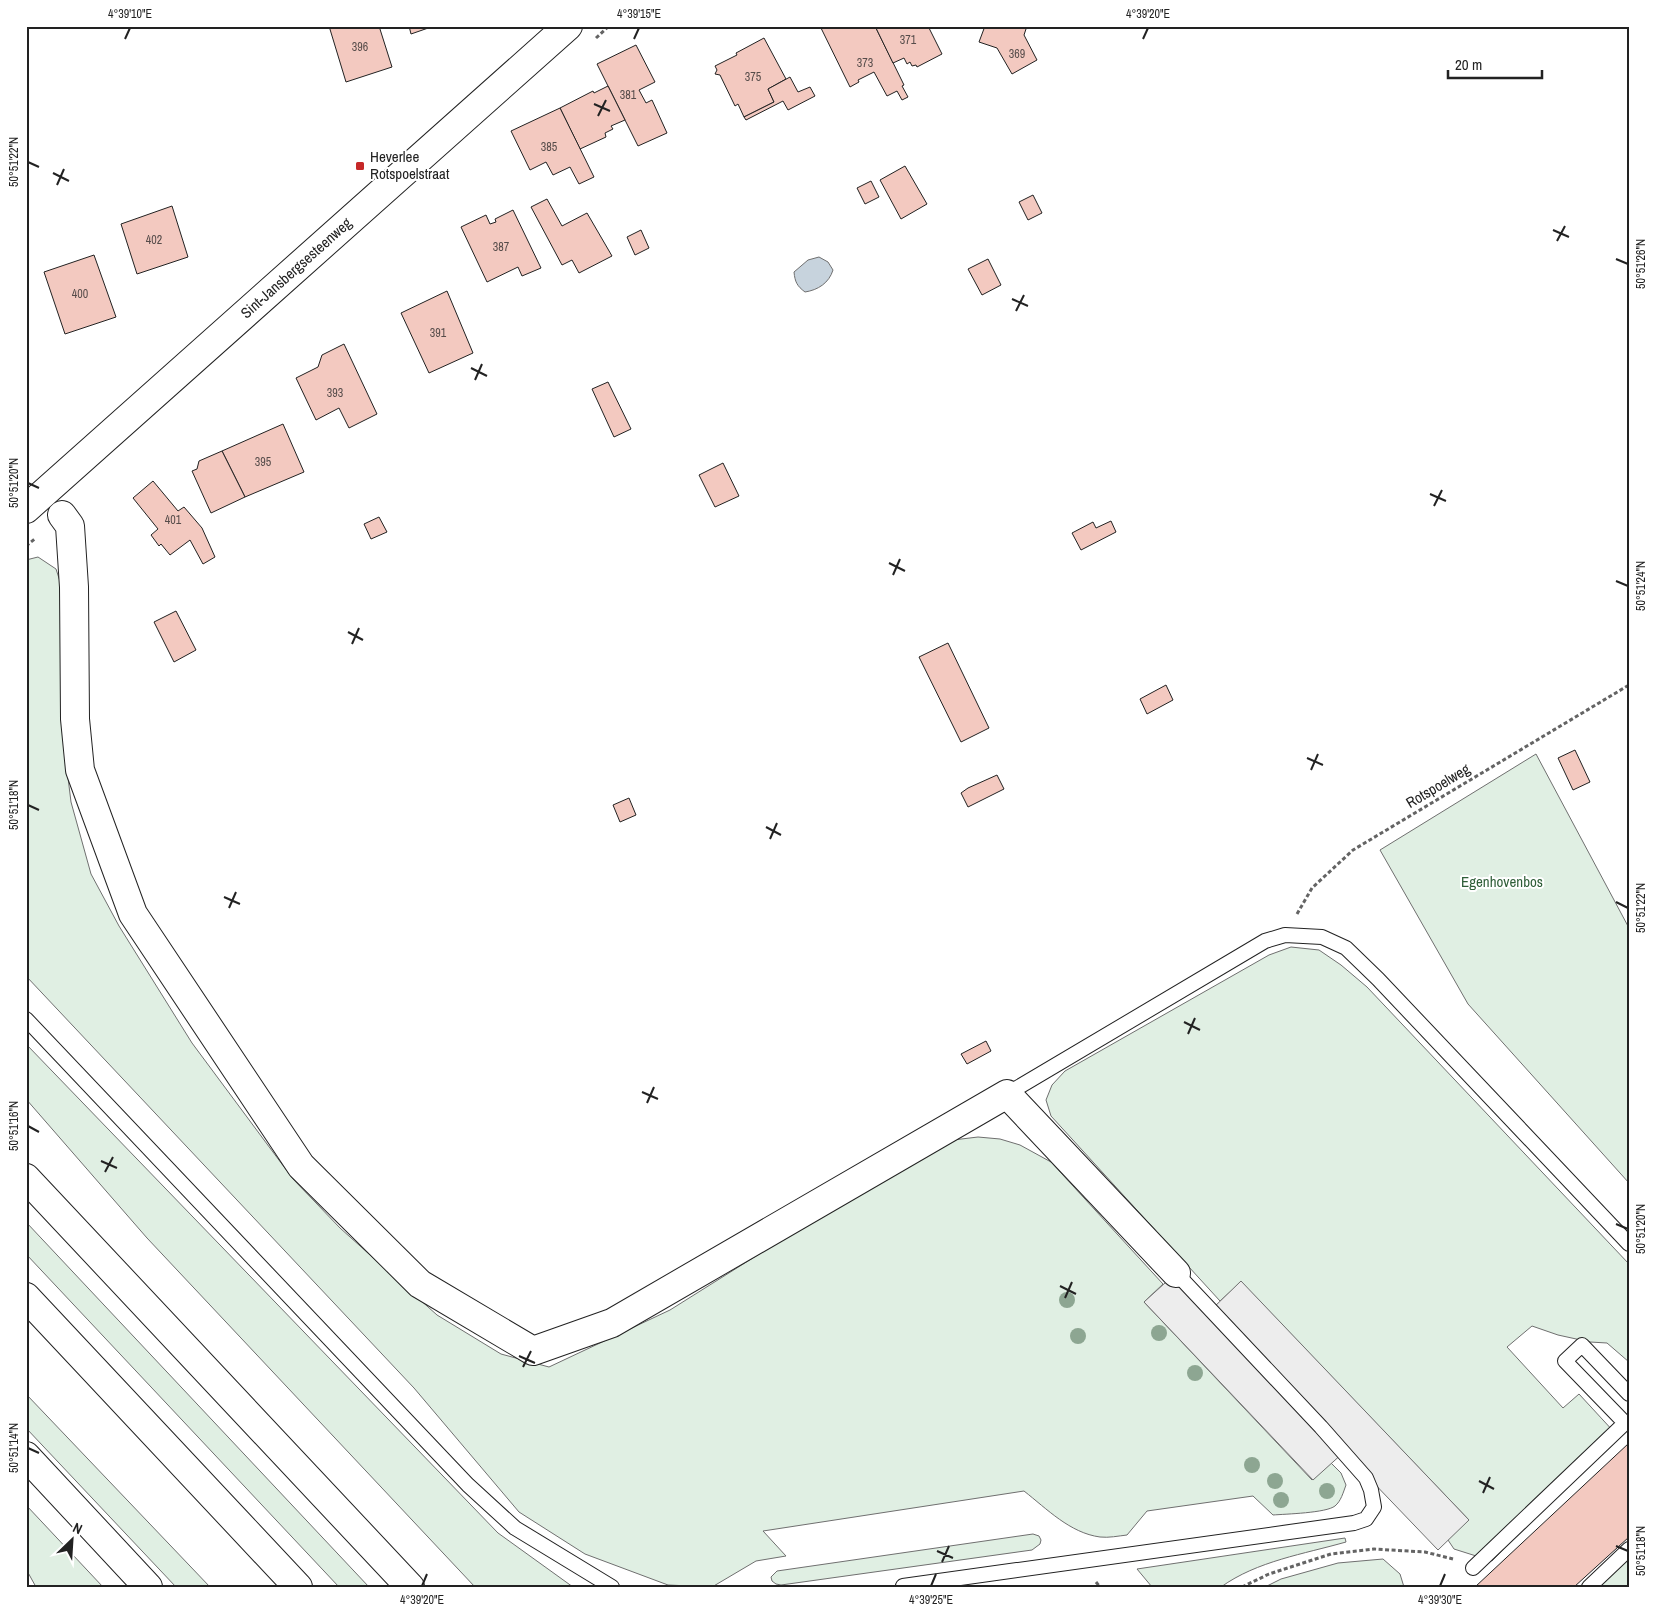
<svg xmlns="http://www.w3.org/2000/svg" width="1655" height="1613" font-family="'Archivo Narrow',sans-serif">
  <rect width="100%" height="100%" fill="#fff"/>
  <g fill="#e0efe3" stroke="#6f6f6f">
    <path d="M38,557L56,569L66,600L63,737L71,802L91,874L119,926L192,1043L293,1179L340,1228L437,1315L501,1354L549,1367L670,1310L818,1217L953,1140L978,1137L1000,1139L1020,1145L1051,1162L1163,1284L1144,1302L1312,1480L1331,1463L1341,1473L1346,1485C1343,1493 1341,1501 1335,1506C1326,1513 1286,1514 1273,1515L1253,1496L1147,1511L1127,1535C1118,1536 1109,1538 1100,1537C1070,1533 1047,1509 1024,1491L763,1531L786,1556L756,1561L712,1587L668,1585L585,1554L519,1512L414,1388L26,976V560Z"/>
    <path d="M1536,754L1629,928V1183L1468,1004L1380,850Z"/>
    <path d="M1291,947L1319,950L1341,965L1367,987L1629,1264V1362L1607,1343L1590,1342L1558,1335L1532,1326L1507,1347L1563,1408L1579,1394L1615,1433L1492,1561L1454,1549L1448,1540L1468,1519L1241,1282L1220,1301L1051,1116L1046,1100L1052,1085L1065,1071L1269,955Z"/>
    <path d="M26,1044L498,1533L573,1587H475L147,1238L26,1099Z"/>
    <path d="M26,1222L369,1587H339L26,1254Z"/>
    <path d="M26,1394L210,1587H176L26,1428Z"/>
    <path d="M26,1505L103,1587H36L26,1569Z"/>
    <path d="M1033,1534L1039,1536L1041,1540L1040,1544L1032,1550L781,1585L776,1584L772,1581L771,1577L777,1571Z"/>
    <path d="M1345,1538L1346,1542C1304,1554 1257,1561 1221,1587H1152L1137,1569Z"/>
    <path d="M1629,1548V1587H1588Z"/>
    <path d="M1383,1559L1400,1574L1404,1587H1265L1281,1579L1338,1563Z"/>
  </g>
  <path fill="#ededed" stroke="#6f6f6f" d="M1176,1273L1211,1310L1241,1281L1469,1520L1438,1550L1344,1452L1313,1480L1144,1302Z"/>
  <path fill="#c7d3dd" stroke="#6f6f6f" d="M819,257L828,262L833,270C829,283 818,290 805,292C797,286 795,282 794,272L808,260Z"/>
  <g fill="#f3c9c0" stroke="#222">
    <path d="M329,26H379L392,67L346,82Z"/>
    <path d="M409,26H434L411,34Z"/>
    <path d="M820,26H875L904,85L902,86L908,97L902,100L897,91L887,96L874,72L858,80L859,82L850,87Z"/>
    <path d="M875,26H928L942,54L917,67L916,65L912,66L910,62L907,64L904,58L893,63Z"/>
    <path d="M985,26H1027L1024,35L1037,60L1012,74L997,48L979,42Z"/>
    <path d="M764,38L786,79L768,89L774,102L744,117L738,104L735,106L720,75L715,74L717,70L715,66L737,55L736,53Z"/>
    <path d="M636,45L655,82L639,90L646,103L652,100L667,133L638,146L597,64Z"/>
    <path d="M790,77L798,92L810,87L815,96L788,110L783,101L746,120L744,117L774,102L768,89Z"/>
    <path d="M608,86L625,120L611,126L613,129L605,133L606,137L580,149L560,108L593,91L594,93Z"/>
    <path d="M560,108L594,177L579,184L570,167L553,175L546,162L530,170L511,131Z"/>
    <path d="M905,166L927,204L901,219L880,180Z"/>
    <path d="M871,181L879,197L865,204L857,188Z"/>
    <path d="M1033,195L1042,213L1028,220L1019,202Z"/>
    <path d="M547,199L562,226L587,213L612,256L579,273L572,260L562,265L531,207Z"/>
    <path d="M172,206L188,257L137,274L121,224Z"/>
    <path d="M513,210L541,268L522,276L518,267L487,282L461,227L486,215L490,224L496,222L495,219Z"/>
    <path d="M641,230L649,248L635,255L627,237Z"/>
    <path d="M94,255L116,317L65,334L44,272Z"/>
    <path d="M988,259L1001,285L982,295L968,269Z"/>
    <path d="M447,291L473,353L429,373L401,313Z"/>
    <path d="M344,344L377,414L349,428L339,408L316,420L296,378L318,367L322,355Z"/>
    <path d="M608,382L631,429L614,437L592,389Z"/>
    <path d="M283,424L304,472L245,497L222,451Z"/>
    <path d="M222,451L245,497L211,513L192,471L197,469L199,461Z"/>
    <path d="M723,463L739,496L715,507L699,475Z"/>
    <path d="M153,481L178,511L184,507L202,528L215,557L203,564L190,540L170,555L161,544L159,546L151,535L158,529L133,498Z"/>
    <path d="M379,517L387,532L371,539L364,524Z"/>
    <path d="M1111,521L1116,532L1081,550L1072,533L1093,522L1096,528Z"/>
    <path d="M176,611L196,650L174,662L154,622Z"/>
    <path d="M948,643L989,728L961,742L919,657Z"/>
    <path d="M1166,685L1173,700L1147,714L1140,699Z"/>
    <path d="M1575,750L1590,782L1573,790L1558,758Z"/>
    <path d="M997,775L1004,789L968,807L961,793L968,788Z"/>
    <path d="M629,798L636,815L620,822L613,805Z"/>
    <path d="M986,1041L991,1051L967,1064L961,1054Z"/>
    <path d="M1629,1443V1537L1574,1587H1475Z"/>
  </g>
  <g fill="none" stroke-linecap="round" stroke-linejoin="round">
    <defs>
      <g id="service">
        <path d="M26,1019L468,1485L515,1528L612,1587"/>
        <path d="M1007,1094L1265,941L1285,935L1322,937L1346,948L1378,979L1629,1244"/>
        <path d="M1473,1568L1625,1423L1565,1361L1582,1345L1629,1394"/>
        <path d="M903,1586L1354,1523L1366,1519L1374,1507L1371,1490L1366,1478L1321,1427L1176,1273"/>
        <path d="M1589,1587L1629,1549"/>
      </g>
      <path id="minor" d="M62,515L70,526L74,587L75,719L80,770L133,914L301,1166L420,1284L533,1351L612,1323L1007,1094L1176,1273"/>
      <g id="secondary">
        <path id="s1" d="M26,509L568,26"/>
      </g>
      <g id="motorway">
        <path d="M26,1178L410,1587"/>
        <path d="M26,1297L298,1587"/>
        <path d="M26,1456L148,1587"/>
      </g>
    </defs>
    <use href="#service" stroke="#222" stroke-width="16"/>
    <use href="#minor" stroke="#222" stroke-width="30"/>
    <use href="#secondary" stroke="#222" stroke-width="30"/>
    <use href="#motorway" stroke="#222" stroke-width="30"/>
    <g stroke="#646464" stroke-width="3" stroke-dasharray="4 2.5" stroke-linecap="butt">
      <path d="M596,38L609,26"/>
      <path d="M26,546L36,538"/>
      <path d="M1297,914L1312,888L1353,850L1629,685"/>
      <path d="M1096,1582L1100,1587"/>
      <path d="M1242,1587L1269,1574L1331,1554L1374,1549L1425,1552L1453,1559"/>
    </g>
    <use href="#service" stroke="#fff" stroke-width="14"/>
    <use href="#minor" stroke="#fff" stroke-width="28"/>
    <use href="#secondary" stroke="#fff" stroke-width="28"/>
    <use href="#motorway" stroke="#fff" stroke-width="28"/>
  </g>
  <g fill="#8da692">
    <circle cx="1067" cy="1300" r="8"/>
    <circle cx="1159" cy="1333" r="8"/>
    <circle cx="1078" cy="1336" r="8"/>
    <circle cx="1195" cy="1373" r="8"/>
    <circle cx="1252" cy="1465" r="8"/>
    <circle cx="1275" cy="1481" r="8"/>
    <circle cx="1327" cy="1491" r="8"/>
    <circle cx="1281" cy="1500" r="8"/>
  </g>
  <path fill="none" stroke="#222" stroke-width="2" d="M125,39L130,28M634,39L639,28M1143,39L1148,28M594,104L610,111M598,116L606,100M28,162L39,167M53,173L69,181M57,185L64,169M1553,230L1569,237M1557,241L1565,226M1616,259L1628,264M1012,299L1028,306M1016,311L1024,295M471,368L487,376M475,380L482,364M28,483L39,488M1430,494L1446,501M1434,506L1442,490M889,563L905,571M893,575L900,559M1616,581L1628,586M348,632L363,640M352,644L359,628M1307,758L1323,765M1311,770L1318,754M28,805L39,810M766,827L781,835M770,839L777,823M224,897L240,904M1616,902L1628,908M229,908L236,892M1184,1022L1200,1030M1188,1034L1195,1018M642,1092L658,1099M647,1103L654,1087M28,1126L39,1132M101,1161L117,1168M105,1172L113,1157M1616,1224L1628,1229M1060,1286L1076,1294M1065,1298L1072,1282M519,1356L535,1363M523,1367L531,1351M28,1448L39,1453M1479,1481L1494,1489M1483,1493L1490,1477M1616,1546L1628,1551M937,1551L953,1558M942,1562L949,1546M422,1586L427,1574M931,1586L936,1574M1440,1586L1445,1574"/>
  <rect fill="#c62828" stroke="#fff" stroke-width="2" x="355" y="161" width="10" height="10" rx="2.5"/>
  <g text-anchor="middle" stroke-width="4" stroke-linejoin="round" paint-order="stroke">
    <g font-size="12" fill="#564c4a">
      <text x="908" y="44">371</text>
      <text x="360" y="51">396</text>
      <text x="1017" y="58">369</text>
      <text x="865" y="67">373</text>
      <text x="753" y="81">375</text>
      <text x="628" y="99">381</text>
      <text x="549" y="151">385</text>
      <text x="154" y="244">402</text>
      <text x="501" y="251">387</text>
      <text x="80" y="298">400</text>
      <text x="438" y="337">391</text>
      <text x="335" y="397">393</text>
      <text x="263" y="466">395</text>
      <text x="173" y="524">401</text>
    </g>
    <g font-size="15" fill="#222" stroke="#fff" text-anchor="start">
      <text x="370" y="162">Heverlee<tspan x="370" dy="17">Rotspoelstraat</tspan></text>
    </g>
    <g font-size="15" fill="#222" stroke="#fff">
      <text dy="5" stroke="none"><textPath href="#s1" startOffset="362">Sint-Jansbergsesteenweg</textPath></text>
      <text transform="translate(1438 786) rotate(-31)" y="5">Rotspoelweg</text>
    </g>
    <g font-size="15" fill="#2f5e38" stroke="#fff">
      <text x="1502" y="887">Egenhovenbos</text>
    </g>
  </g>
  <rect width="1655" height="1613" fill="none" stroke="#ffffff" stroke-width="55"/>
  <g transform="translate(72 1540) rotate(25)" stroke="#ffffff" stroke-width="4" paint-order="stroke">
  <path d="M0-4L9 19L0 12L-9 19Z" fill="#222222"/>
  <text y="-8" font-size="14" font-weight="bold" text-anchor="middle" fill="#222222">N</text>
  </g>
  <path d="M1448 70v8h94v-8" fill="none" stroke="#222222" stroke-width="2.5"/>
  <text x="1455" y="70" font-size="15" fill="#222222" stroke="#ffffff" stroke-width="4" paint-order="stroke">20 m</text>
  <rect x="28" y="28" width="1600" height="1558" fill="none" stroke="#222" stroke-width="2"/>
  <g font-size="12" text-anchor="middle" fill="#222">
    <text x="130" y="18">4°39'10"E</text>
    <text x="639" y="18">4°39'15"E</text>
    <text x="1148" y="18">4°39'20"E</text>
    <text transform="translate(14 162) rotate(-90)" y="4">50°51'22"N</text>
    <text transform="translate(1641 264) rotate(-90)" y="4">50°51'26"N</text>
    <text transform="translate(14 483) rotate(-90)" y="4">50°51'20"N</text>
    <text transform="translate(1641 586) rotate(-90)" y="4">50°51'24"N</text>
    <text transform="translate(14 805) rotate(-90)" y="4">50°51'18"N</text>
    <text transform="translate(1641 908) rotate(-90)" y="4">50°51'22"N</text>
    <text transform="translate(14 1126) rotate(-90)" y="4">50°51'16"N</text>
    <text transform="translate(1641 1229) rotate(-90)" y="4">50°51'20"N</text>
    <text transform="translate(14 1448) rotate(-90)" y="4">50°51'14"N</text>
    <text transform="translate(1641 1551) rotate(-90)" y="4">50°51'18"N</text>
    <text x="422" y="1604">4°39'20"E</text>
    <text x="931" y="1604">4°39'25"E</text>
    <text x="1440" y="1604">4°39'30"E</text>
  </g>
</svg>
